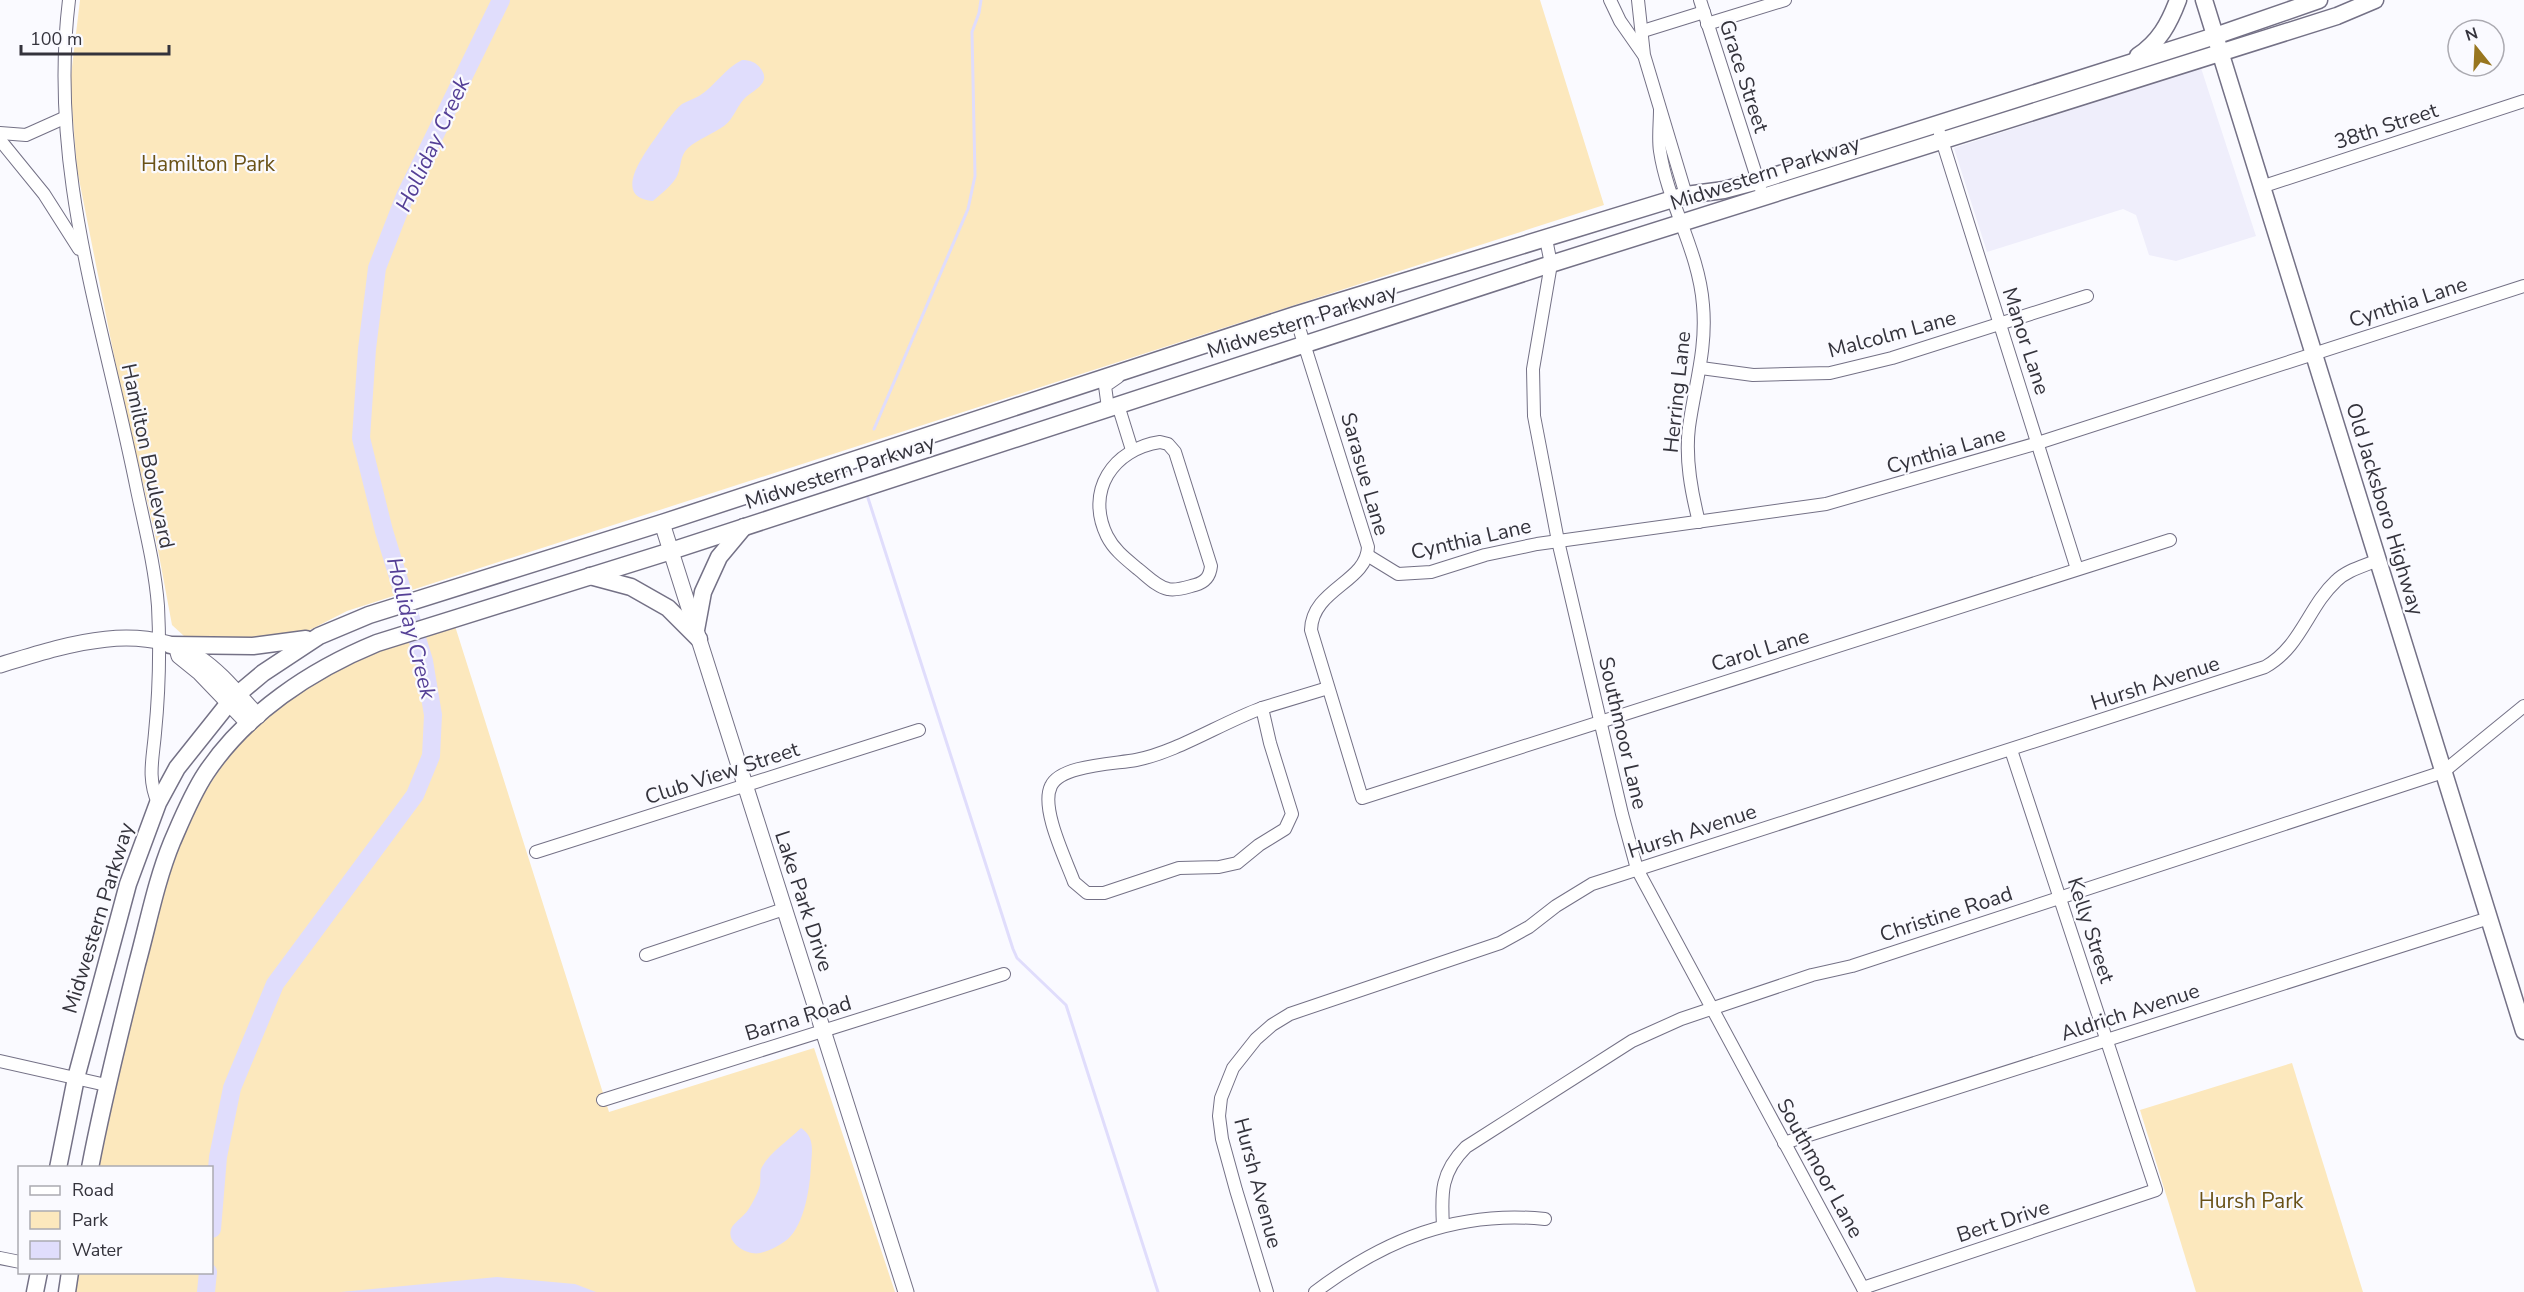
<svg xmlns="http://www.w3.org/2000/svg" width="2524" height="1292" font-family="'Nunito Sans',sans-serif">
  <rect width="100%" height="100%" fill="#fafaff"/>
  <path fill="#efeefb" d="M2201,68L2256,236L2176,261L2149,255L2136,215L2123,209L1987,252L1954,148Z"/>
  <g fill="#fce8bd">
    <path d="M80,0H1540L1604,205L347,611L296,637L221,640L184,636L172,625L156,539L118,376L77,169L70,84Z"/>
    <path d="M455,626L609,1112L814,1048L895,1292H71L75,1273L212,1272V1168L95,1167L103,1126L169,871L194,808L228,757L260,722L292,695L366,654Z"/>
    <path d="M2292,1063L2363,1292H2196L2140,1110Z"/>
  </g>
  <g fill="#e0ddfc">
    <path d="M742,60C750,60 756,62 761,69C771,83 755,89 746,97C737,105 734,119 724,126C713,134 698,139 688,148C679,156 682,168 676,178C671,186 661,194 653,201C611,198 644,154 656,137C664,126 672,112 682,104C687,101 694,99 699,96C715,86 724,69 742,60Z"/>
    <path d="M801,1128C815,1137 812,1151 811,1165C810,1187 805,1223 788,1239C781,1245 769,1251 760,1253C747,1256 724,1242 732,1227C736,1221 744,1216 748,1210C752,1204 758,1193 760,1185C761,1179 759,1172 762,1167C770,1152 789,1140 801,1128Z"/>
    <path d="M497,1277L575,1284L596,1292H341Z"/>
  </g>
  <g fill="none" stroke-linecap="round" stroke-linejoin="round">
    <g stroke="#e0ddfc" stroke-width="3">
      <path d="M874,429L968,209L975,176L972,32L979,13L981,0"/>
      <path d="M868,498L1013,949L1017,958L1066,1005L1158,1292"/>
    </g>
    <g stroke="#e0ddfc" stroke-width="18">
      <path d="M212,1229L218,1157L232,1088L275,984L415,795L431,756L433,715L424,661L384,531L361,438L367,349L377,268L405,196L501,0"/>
      <path d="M206,1292L208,1272"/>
    </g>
    <defs>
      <g id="minor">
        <path d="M69,0C48,171 104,324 137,490C145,528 155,567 158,606C160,646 159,693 155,733C153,758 147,778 158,803"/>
        <path d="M1610,0L1620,21L1643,54"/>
        <path d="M1638,0L1644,55L1686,195"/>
        <path d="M1700,0L1760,187"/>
        <path d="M1707,24L1785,0"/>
        <path d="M1643,31L1704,12"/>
        <path d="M1660,110C1660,123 1658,138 1660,151C1668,204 1699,251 1703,305C1707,349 1695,384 1689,427C1685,459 1691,491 1699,522"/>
        <path d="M0,133L26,135L64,118"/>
        <path d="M1940,134L2077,569"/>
        <path d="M0,140L44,194L79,249"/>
        <path d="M2261,187L2524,101"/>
        <path d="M1546,239L1551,264L1533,369L1534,416L1558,541L1622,814L1637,869L1865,1292"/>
        <path d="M1295,315L1368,547C1367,582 1312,589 1311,630L1362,798L2170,540"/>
        <path d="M1701,368L1753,375L1830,373L1892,358L2087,296"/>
        <path d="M1118,405L1132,450"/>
        <path d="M1108,408L1105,386L1118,377"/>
        <path d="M1160,442L1168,444L1175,452L1211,566C1210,576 1206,582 1195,585C1187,587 1177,591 1168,589C1157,587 1147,576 1138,569C1126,559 1114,550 1107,536C1085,491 1113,449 1160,442Z"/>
        <path d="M1367,555L1398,574L1431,572L1485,555L1537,544L1826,504L2038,443L2524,286"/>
        <path d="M1262,708L1270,743L1292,814L1285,829L1259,845L1237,863L1219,867L1179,868L1104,893H1087L1074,882C1066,860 1040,808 1051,786C1060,765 1115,764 1136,760C1177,752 1221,723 1262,708Z"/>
        <path d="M1262,708L1328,688"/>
        <path d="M536,852L919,730"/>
        <path d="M646,955L784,909"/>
        <path d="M0,1061L106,1085"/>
        <path d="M603,1100L1004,974"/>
        <path d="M1784,1143L2489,918"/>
        <path d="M1443,1226C1441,1192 1441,1172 1466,1147L1632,1041L1681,1019L1812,975L1852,966L2443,772L2524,706"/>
        <path d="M0,1258L20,1262"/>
        <path d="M1863,1288L2156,1190L2011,750"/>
        <path d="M1267,1292L1236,1190L1222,1139L1219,1116L1221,1098L1233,1068L1256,1039L1272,1025L1290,1014L1500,943L1529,927L1556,906L1592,884L2265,667C2301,647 2308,607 2336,581C2347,570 2364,566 2378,560"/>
        <path d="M1315,1292C1384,1240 1457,1210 1545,1219"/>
      </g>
      <g id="tertiary">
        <path d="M662,523L906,1292"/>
        <path d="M177,649L179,656L200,673L249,724"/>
        <path d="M0,665C62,646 140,619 199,658C221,672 240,697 258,716"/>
      </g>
      <g id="secondary">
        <path d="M2204,0L2524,1031"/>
        <path d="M2138,56C2159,42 2169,24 2178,0"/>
        <path d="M590,576L631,587L668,608L699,639"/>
        <path d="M696,630L703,592L719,557L744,527"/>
        <path d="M170,645L253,646L306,639"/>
        <path d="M58,1168L76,1078L128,884L158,803L177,768L232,699L263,673L319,636L369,615L662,523L1295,315L1686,195L1724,190L1758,181L2215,36L2319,0"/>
        <path d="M90,1168C103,1099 120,1032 137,964C148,924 156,881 172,842C182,819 192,794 206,773C246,713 311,670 377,643L671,551L1551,264L2337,16L2375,0"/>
        <path d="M35,1292L39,1272"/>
        <path d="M67,1292L70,1272"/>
      </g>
    </defs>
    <use href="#minor" stroke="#747186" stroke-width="14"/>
    <use href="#tertiary" stroke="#747186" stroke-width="17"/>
    <use href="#secondary" stroke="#747186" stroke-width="19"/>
    <use href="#minor" stroke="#fff" stroke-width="12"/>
    <use href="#tertiary" stroke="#fff" stroke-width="15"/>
    <use href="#secondary" stroke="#fff" stroke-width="16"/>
  </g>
  <g text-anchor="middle" stroke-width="4.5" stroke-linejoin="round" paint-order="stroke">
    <g font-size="21" fill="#34333c" stroke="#fafaff">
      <text transform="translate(1744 76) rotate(72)" y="7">Grace Street</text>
      <text transform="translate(2386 126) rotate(-18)" y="7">38th Street</text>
      <text transform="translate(1765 173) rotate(-18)" y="7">Midwestern Parkway</text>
      <text transform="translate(2408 302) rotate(-18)" y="7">Cynthia Lane</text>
      <text transform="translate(1302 321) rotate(-18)" y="7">Midwestern Parkway</text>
      <text transform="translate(1892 334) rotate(-15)" y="7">Malcolm Lane</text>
      <text transform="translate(2026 341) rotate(72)" y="7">Manor Lane</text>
      <text transform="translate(1677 392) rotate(-84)" y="7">Herring Lane</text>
      <text transform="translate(1946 450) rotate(-16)" y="7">Cynthia Lane</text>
      <text transform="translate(148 456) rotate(78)" y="7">Hamilton Boulevard</text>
      <text transform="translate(840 472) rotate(-18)" y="7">Midwestern Parkway</text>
      <text transform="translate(1365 474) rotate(74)" y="7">Sarasue Lane</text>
      <text transform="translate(2385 509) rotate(73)" y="7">Old Jacksboro Highway</text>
      <text transform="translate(1471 539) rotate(-13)" y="7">Cynthia Lane</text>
      <text transform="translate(1760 650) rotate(-17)" y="7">Carol Lane</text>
      <text transform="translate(2155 683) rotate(-18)" y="7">Hursh Avenue</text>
      <text transform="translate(1623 733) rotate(77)" y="7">Southmoor Lane</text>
      <text transform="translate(722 773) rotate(-18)" y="7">Club View Street</text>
      <text transform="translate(1692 831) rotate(-18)" y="7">Hursh Avenue</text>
      <text transform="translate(804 901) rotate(72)" y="7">Lake Park Drive</text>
      <text transform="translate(1946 914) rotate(-18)" y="7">Christine Road</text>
      <text transform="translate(98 918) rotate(-73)" y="7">Midwestern Parkway</text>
      <text transform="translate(2091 930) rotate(72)" y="7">Kelly Street</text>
      <text transform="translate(2130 1012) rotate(-18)" y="7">Aldrich Avenue</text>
      <text transform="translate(798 1018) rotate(-17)" y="7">Barna Road</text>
      <text transform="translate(1820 1168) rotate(61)" y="7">Southmoor Lane</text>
      <text transform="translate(1258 1183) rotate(75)" y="7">Hursh Avenue</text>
      <text transform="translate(2003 1221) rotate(-18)" y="7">Bert Drive</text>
    </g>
    <g font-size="21" fill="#6a5217" stroke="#fafaff">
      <text x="208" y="171">Hamilton Park</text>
      <text x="2251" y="1208">Hursh Park</text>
    </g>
    <g font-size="22" font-style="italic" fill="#543f96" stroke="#fafaff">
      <text transform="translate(432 144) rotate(-65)" y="8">Holliday Creek</text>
      <text transform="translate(412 628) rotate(76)" y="8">Holliday Creek</text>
    </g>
  </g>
  <rect x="18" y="1166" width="195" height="108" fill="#fafaff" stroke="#abaab1" stroke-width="1.5"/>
  <rect x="30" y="1186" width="30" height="9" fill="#ffffff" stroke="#abaab1" stroke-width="1.5"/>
  <text x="72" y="1196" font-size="18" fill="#34333c">Road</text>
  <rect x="30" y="1211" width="30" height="18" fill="#fce8bd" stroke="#abaab1" stroke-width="1.5"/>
  <text x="72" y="1226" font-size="18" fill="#34333c">Park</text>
  <rect x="30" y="1241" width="30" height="18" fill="#e0ddfc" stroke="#abaab1" stroke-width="1.5"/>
  <text x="72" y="1256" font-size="18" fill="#34333c">Water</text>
  <g transform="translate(2476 48) rotate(342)"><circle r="28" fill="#fafaff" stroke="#abaab1" stroke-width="1.5"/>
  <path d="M0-4.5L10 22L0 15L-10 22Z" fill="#98761f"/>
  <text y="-9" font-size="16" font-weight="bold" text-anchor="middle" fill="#34333c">N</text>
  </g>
  <path d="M21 45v9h148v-9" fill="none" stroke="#34333c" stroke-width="3"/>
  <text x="30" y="45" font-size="18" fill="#34333c" stroke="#fafaff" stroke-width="4.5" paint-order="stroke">100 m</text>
</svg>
